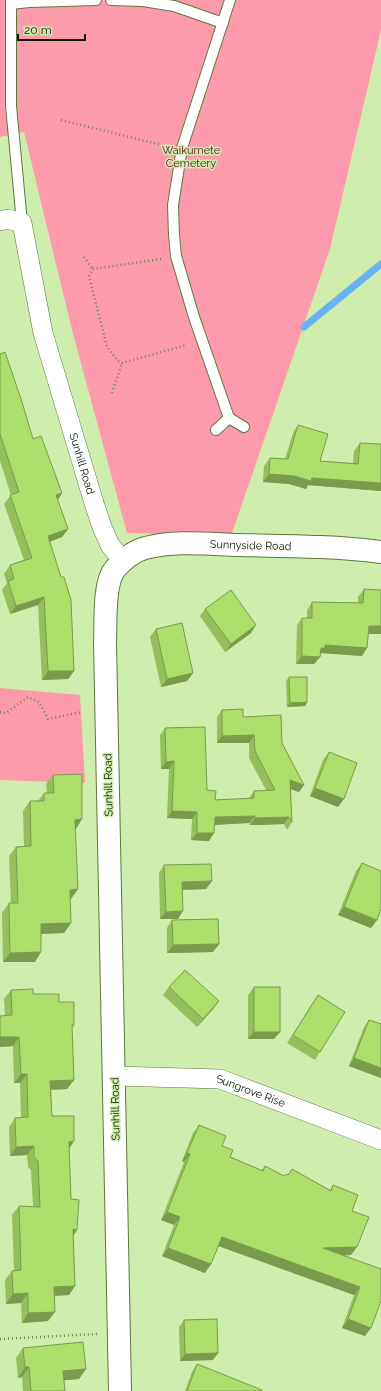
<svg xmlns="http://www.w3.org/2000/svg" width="381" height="1391" font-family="Raleway,sans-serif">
  <rect width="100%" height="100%" fill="#cfedac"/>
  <g fill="#fd9bad">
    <path d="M0,0H381V30L330,249L231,536L127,533L72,330L24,132L0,137Z"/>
    <path d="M0,688L80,695L85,783L0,780Z"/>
  </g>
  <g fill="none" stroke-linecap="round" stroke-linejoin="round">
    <path stroke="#69b1f5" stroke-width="7" d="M304,327L381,264"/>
    <defs>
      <g id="service">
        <path d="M11,0V106L22,223"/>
        <path d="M111,0L143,1L174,6L223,23"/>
        <path d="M230,0L182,148L173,205L174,235L176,256L194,317L229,418L244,427"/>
        <path d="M11,4L29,2L96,0"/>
        <path d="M216,430L229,418"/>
      </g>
      <g id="minor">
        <path id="s1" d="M0,221L8,219L22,223L43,333L94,503L102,527L110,545L123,561"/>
        <path id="s2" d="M114,1076L220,1079L381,1140"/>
      </g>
      <g id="tertiary">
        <path id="s3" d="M120,1391L105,643C106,624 103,583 115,569C122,560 134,551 145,548C175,540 208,544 239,545C286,546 334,546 381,552"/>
      </g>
    </defs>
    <use href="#service" stroke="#5e783b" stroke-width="12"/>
    <use href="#minor" stroke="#5e783b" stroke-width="20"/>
    <use href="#tertiary" stroke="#5e783b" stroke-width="24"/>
    <g stroke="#6e8256" stroke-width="2.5" stroke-dasharray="1 3" stroke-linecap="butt">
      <path d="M61,120L166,146"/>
      <path d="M84,257L93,269"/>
      <path d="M161,259L93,269L89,276L107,347L118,361L122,363L187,345"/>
      <path d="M112,393L122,363"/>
      <path d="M0,712L6,713L28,697L39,702L48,719L82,712"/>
      <path d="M0,1339L97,1334"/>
    </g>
    <use href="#service" stroke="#fff" stroke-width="10"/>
    <use href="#minor" stroke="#fff" stroke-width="19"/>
    <use href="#tertiary" stroke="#fff" stroke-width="22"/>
  </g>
  <g fill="#95bf5c">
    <path d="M0,354L33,439L62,493L58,500L68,529L62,537L50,542L74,671L68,679L42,680L38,605L10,614L2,590L7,583L4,574L10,565L24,560L4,504L11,495L0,461Z"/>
    <path d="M298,425L320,461L353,463L354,451L360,443L381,491L308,485L306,489L289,484L263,482L264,466L270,458L285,459L293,433Z"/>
    <path d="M364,589L368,634L362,656L321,653L320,657L314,664H296L297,625L302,618H307V610L312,602L358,603V597Z"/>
    <path d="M205,609L251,633L225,652L200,616Z"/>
    <path d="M156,629L193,673L187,681L161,687L150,637Z"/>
    <path d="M289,677L307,702L305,706L287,707L286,681Z"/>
    <path d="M222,710L243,717L282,743L299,792L290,789L292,822L287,830L284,824L250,825L249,823L214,825L209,841L191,840L192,819L167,818L169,769H161L160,735L165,728L207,790L215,800L248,799L254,791L266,790L249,758V743H217V717Z"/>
    <path d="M329,752L338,807L310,796L323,760Z"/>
    <path d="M53,775L82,819L75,829L78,889L70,899L71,923L64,933L41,934L35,962H3L2,913L9,903H11L9,856L16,847L24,846L23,811L30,801H38L44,793H47L46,784Z"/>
    <path d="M362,863L371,928L338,915L356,871Z"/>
    <path d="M164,865L206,889L183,890L178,919H160L159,873Z"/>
    <path d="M172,920L219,944L213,952L167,953V928Z"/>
    <path d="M169,987L219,1001L213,1009L197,1027L163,995Z"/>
    <path d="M254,987L280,1032L274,1039H248V995Z"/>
    <path d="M11,990L33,994L59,1002L74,1025L72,1029L74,1080L67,1089L51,1090L52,1116L69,1150L71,1199L77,1230L73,1236L75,1286L69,1295L54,1296L48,1321L22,1323L21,1303L6,1304L5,1280L12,1271L14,1270L12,1215L19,1206H33L31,1170L28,1167L27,1155L10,1156L9,1127L15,1118H21L20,1083H14L13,1046L0,1047V1016H5L4,999Z"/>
    <path d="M318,995L320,1052L315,1060L287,1043Z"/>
    <path d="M369,1020L381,1024V1078L349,1066L364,1027Z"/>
    <path d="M199,1125L222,1146L230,1157L262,1170L265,1166L284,1176L288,1175L292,1169L330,1190L333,1185L352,1211L351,1255L344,1256L381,1269L365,1336L342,1328L354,1295L218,1246L205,1273L162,1256L174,1225L161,1220L184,1162L182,1161L193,1133Z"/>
    <path d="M184,1320L218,1353L213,1360L180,1361L179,1327Z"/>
    <path d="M23,1348L86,1369L79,1379L64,1380L65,1391H23L22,1377L18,1378L16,1358Z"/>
    <path d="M197,1364L262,1391H185L192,1372Z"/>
  </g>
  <g fill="#799b4b">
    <path d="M269,474L381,483V491L308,485L306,489L289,484L263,482Z"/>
    <path d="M62,493L56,502V495Z"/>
    <path d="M68,529L62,537L42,544L48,536Z"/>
    <path d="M44,597L38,605L10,614L16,606Z"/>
    <path d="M256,625L251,633L225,652L231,644Z"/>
    <path d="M369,626H381V634H363Z"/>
    <path d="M325,645L367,648L362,656L321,653L319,655L321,648Z"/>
    <path d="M302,656L320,657L314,664H296Z"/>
    <path d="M48,671H74L68,679L42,680Z"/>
    <path d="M193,673L187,681L161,687L167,679Z"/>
    <path d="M307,702L305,706L287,707L290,703Z"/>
    <path d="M254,735L249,743H217L222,736Z"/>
    <path d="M174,761L169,769H161L166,762Z"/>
    <path d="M290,780L304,785L299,792L285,787Z"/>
    <path d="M315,788L344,799L338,807L310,796Z"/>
    <path d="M172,811L197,812L192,819L167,818Z"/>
    <path d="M255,816L249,823L210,825L215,817Z"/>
    <path d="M289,817L284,824L250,825L255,818Z"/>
    <path d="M82,819L76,829H68L75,820Z"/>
    <path d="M197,833H214L209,841L191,840Z"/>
    <path d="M212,881L206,889L177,890L182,882Z"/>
    <path d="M78,889L71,899H63L70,890Z"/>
    <path d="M344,907L377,920L371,928L338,915Z"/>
    <path d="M183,911L178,919H160L166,912Z"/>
    <path d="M71,923L64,933L34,934L41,924Z"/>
    <path d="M219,944L213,952L167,953L173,945Z"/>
    <path d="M41,952L35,962H3L10,953Z"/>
    <path d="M219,1001L213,1009L197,1027L203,1019Z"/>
    <path d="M254,1032H280L274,1039H248Z"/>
    <path d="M0,1037H19L13,1046L0,1047Z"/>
    <path d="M354,1058L381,1068V1078L349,1066Z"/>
    <path d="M21,1074H27L20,1083H14Z"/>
    <path d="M74,1080L67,1089L44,1090L50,1081Z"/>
    <path d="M74,1141L68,1151L69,1142Z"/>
    <path d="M34,1146L27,1155L10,1156L16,1147Z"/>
    <path d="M187,1153L190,1154L184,1162L182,1161Z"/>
    <path d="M167,1212L180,1217L174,1225L161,1220Z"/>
    <path d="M73,1229L77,1230L71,1239Z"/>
    <path d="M222,1237L360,1287L354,1295L216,1245Z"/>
    <path d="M357,1247L351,1255L317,1256L323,1248Z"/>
    <path d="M168,1248L211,1264L205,1273L162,1256Z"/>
    <path d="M75,1286L69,1295L47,1296L54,1287Z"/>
    <path d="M28,1293L21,1303L6,1304L13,1294Z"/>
    <path d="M55,1312L48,1321L22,1323L28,1313Z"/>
    <path d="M348,1319L371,1328L365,1336L342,1328Z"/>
    <path d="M218,1353L213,1360L180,1361L185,1354Z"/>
    <path d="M25,1367H29L22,1377L18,1378Z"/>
    <path d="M86,1369L79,1379L56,1381L63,1371Z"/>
  </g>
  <g fill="#adde6b" stroke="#799b4b">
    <path d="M5,352L22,402L33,439L41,436L62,493L56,495L68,529L48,536L61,577H64L71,600L74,671H48L44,597L16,606L8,581L14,579L10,565L32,558L10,495L19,492L0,434V354Z"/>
    <path d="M298,425L328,434L320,461L358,464L360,443L381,444V483L312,478L311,481L294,476L269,474L270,458L288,459Z"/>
    <path d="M364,589L381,590V626H369L367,648L325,645V648H321L320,657L302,656V618H312V602L363,603Z"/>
    <path d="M231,590L256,625L231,644L205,609Z"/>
    <path d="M182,623L193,673L167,679L156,629Z"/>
    <path d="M289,677H307V702L290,703Z"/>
    <path d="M243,709V717L281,715L282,743L304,785L290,780L292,822L289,817L255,818V816L215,817L214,833H197V812L172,811L174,761L166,762L165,728L205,727L207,790L216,791L215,800L254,798V791L275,790L255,751L254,735L222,736V710Z"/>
    <path d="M329,752L357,763L344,799L315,788Z"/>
    <path d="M82,774V819L75,820L78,889L70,890L71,923L41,924V952L10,953L9,903H18L16,847L31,846L30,801H44V793H54L53,775Z"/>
    <path d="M362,863L381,871V909L377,920L344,907Z"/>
    <path d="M211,864L212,881L182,882L183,911L166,912L164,865Z"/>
    <path d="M218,919L219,944L173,945L172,920Z"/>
    <path d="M185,970L219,1001L203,1019L169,987Z"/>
    <rect x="254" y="987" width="26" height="45"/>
    <path d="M33,989V994H59V1002H74V1025H72L74,1080L50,1081L52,1116H74V1141L69,1142L71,1199L79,1200L77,1230L73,1229L75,1286L54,1287L55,1312L28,1313V1293L13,1294L12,1271L21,1270L19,1206L40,1207L38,1161L34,1157V1146L16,1147L15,1118L28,1117L27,1074H21L19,1037H0V1016L12,1015L11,990Z"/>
    <path d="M318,995L345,1012L320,1052L293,1035Z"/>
    <path d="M369,1020L381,1024V1068L354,1058Z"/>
    <path d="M199,1125L226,1136L222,1146L233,1150L230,1157L263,1171L265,1166L284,1176L286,1174L288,1175L292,1169L331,1191L333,1185L358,1195L352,1211L369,1217L357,1247L323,1248L381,1269V1301L371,1328L348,1319L360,1287L222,1237L211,1264L168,1248L180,1217L167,1212L190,1154L187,1153Z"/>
    <path d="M217,1319L218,1353L185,1354L184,1320Z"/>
    <path d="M83,1342L86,1369L63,1371L65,1391H31L29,1367H25L23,1348Z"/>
    <path d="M197,1364L262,1390V1391H187Z"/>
  </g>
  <g text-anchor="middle" stroke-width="3" stroke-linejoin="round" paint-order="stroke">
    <g font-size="11" fill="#5c0e27" stroke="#cfedac">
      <text x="191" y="154">Waikumete<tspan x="191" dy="13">Cemetery</tspan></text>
    </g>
    <g font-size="11" fill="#0e1802" stroke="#cfedac">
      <text dy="4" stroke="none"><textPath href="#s1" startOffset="271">Sunhill Road</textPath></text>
      <text dy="4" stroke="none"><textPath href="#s3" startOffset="967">Sunnyside Road</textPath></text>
      <text transform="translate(108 785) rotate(-91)" y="4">Sunhill Road</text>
      <text dy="4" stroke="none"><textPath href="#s2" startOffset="139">Sungrove Rise</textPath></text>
      <text transform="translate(115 1109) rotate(-91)" y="4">Sunhill Road</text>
    </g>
  </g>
  <path d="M18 34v6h67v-6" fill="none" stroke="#0e1802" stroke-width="2"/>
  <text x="24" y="34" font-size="12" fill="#0e1802" stroke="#cfedac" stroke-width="3" paint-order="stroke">20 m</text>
</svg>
